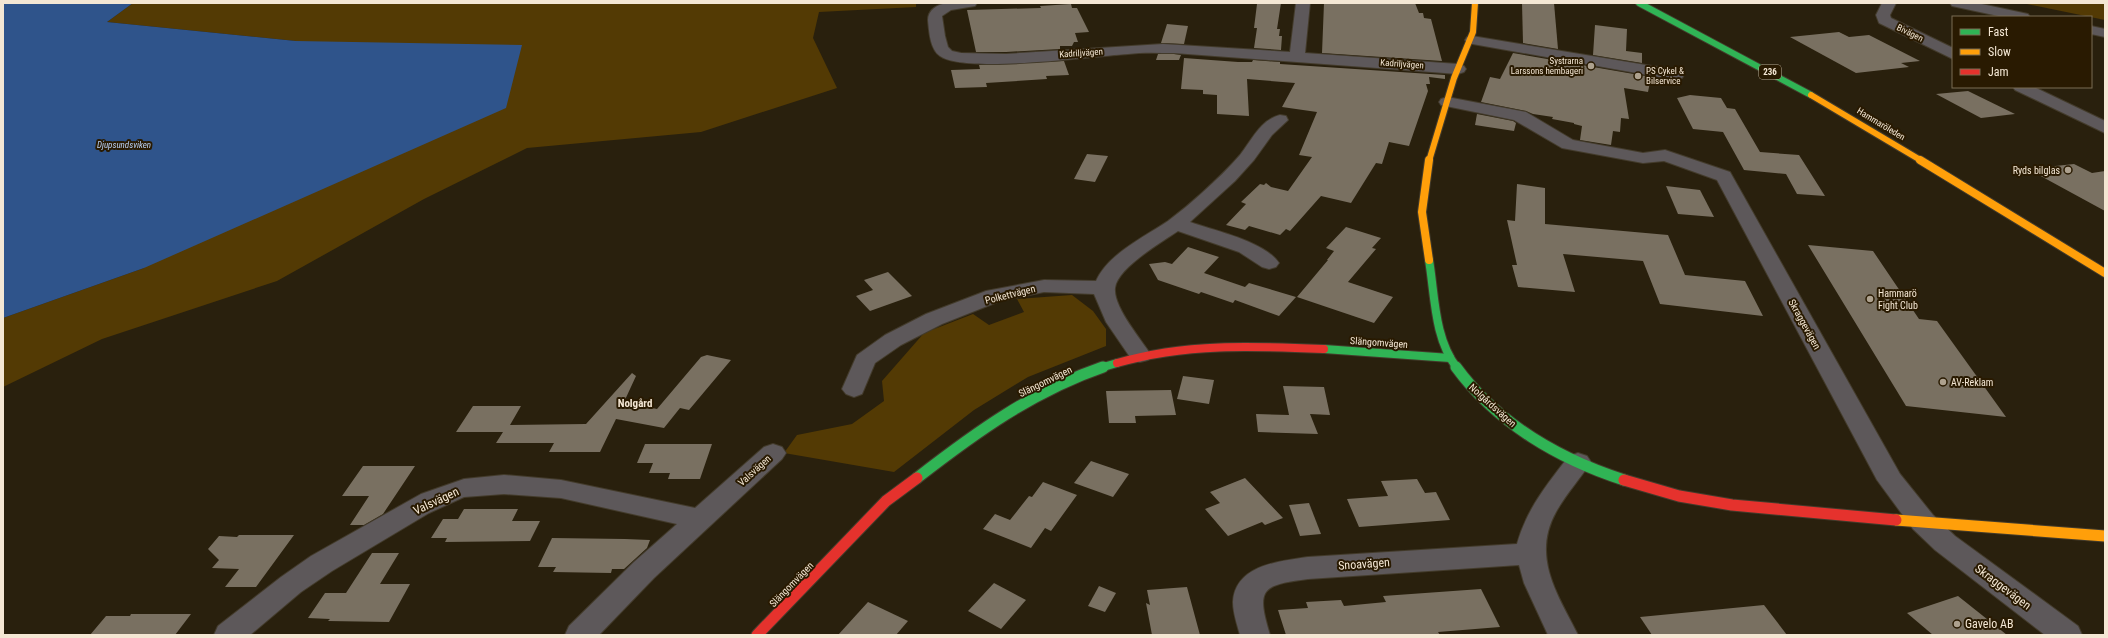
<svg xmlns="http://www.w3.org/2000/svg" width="2108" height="638" font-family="'Roboto Condensed',sans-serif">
  <rect width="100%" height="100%" fill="#29200d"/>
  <g fill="#533a04">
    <path d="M133,3H916V7L819,12L813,38L837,88L701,132L527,148L424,199L277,281L102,339L3,387V318L144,268L296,41L107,22Z"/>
    <path d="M2022,3H2105V20Z"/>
    <path d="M1072,295L1093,311L1106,329V346L1028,377L974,410L894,472L784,453L797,435L852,424L884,401L882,381L924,333L973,314L989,325L1024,312L1017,299Z"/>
  </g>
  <path fill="#2f548b" d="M3,3H133L107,22L296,41L522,45L506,108L144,268L3,318Z"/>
  <g fill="#797061">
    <path d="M1260,3H1281L1277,29H1280L1279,36H1282L1281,50L1254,48L1257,28H1254L1257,4Z"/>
    <path d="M1324,3H1415L1419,13H1423L1424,18L1431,19L1442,61L1322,53Z"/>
    <path d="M1522,3H1554L1558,49L1523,43Z"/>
    <path d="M1071,4L1072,8H1077L1089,32L1075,33L1078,42H1074L1072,46H1060V49L1006,52H976L967,10L1041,8L1040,6Z"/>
    <path d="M1167,24L1188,26L1184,44L1161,43Z"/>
    <path d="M1595,25L1627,29L1626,51L1642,53V63L1593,55Z"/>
    <path d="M1839,32L1849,37L1869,35L1920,61L1901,63L1909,67L1856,73L1790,37Z"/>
    <path d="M1513,53L1651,77L1648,92L1624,88L1629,119L1621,118L1620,132L1613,131L1611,145L1580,140L1582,126L1574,124V123L1552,119L1553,117L1533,114L1526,111L1481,102L1490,77L1500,79Z"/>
    <path d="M1158,54H1174L1181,55L1179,60H1156Z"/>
    <path d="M1184,58L1238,62H1252L1253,60L1280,62V64L1445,75V79L1429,77L1430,84H1426L1428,91L1409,146L1389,142L1382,164L1376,163L1351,203L1321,196L1290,231L1286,229L1280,235L1249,226L1245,230L1226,225L1246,204L1241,202L1260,184L1264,185L1266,183L1271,187L1288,191L1312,157L1299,155L1317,112L1282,107L1295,83L1247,79L1249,116L1217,114V95L1203,94V90L1181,89Z"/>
    <path d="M1064,61L1069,75L1046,76L1047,79L986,83L987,87L955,88L951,70L980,69L979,65Z"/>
    <path d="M1968,91L2015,114L1981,118L1936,94Z"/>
    <path d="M1690,95L1721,98L1727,108L1735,109L1760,152L1799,155L1825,196L1797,194L1786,174L1744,170L1723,132L1693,129L1677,98Z"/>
    <path d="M1477,114L1513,121L1516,123L1514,131L1475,125Z"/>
    <path d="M1087,154L1108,156L1095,182L1074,179Z"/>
    <path d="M2074,164L2092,173L2105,171V211L2028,169Z"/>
    <path d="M1517,184L1545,188V224L1668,235L1685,275L1745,281L1763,316L1660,304L1643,261L1563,254L1575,292L1518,287L1512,265H1517L1507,220L1515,221Z"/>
    <path d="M1666,186L1700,190L1714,217L1678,214Z"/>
    <path d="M1346,227L1381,238L1372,248L1376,249L1348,282L1393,297L1374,323L1297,297L1328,260H1327L1334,251L1326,248Z"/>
    <path d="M1808,245L1873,251L1919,319L1937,321L2006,417L1906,406Z"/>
    <path d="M1188,247L1219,257L1204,273L1245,287L1249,283L1296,297L1279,316L1235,300L1233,303L1201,292L1199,294L1158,280L1149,264L1165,262L1172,264Z"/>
    <path d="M888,272L912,296L870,311L856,296L873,290L864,280Z"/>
    <path d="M707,355L731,360L689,410L680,408L664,428L616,419L600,452H549L554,443H496L503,432H456L473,406H521L510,425L586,424L632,373L636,376L624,402L657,409L701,357Z"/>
    <path d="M1183,376L1214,380L1209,404L1177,399Z"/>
    <path d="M1283,386L1324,387L1330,415L1310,414L1318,434L1258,432L1256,414L1289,415Z"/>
    <path d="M1171,390L1176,415L1135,416L1136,423H1109L1106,391Z"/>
    <path d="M645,444H712L700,479H668L670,473H649L653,463H637Z"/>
    <path d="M1091,461L1129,474L1113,497L1074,483Z"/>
    <path d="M363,466H415L383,514L364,525H350L369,496H342Z"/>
    <path d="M1245,478L1283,518L1265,525L1262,522L1228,536L1205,509L1220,503L1210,492Z"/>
    <path d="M1417,479L1425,493L1436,492L1450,520L1359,527L1347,499L1388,496L1381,481Z"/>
    <path d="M1043,482L1077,495L1051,531L1045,528L1031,548L983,529L995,514L1010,520L1029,496L1032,497Z"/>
    <path d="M1309,503L1321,534L1300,536L1289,505Z"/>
    <path d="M464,509H518L512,521H540L530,541L445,542L447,538H431L443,519H458Z"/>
    <path d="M239,535H294L256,587H225L239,569L212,568L219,560L208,549L219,536L237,537Z"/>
    <path d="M552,538L625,539L650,540L647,548L624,569H612L611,573L553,572L556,567H538Z"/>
    <path d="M372,553H399L380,584H410L389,622L328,621L330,619L308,618L325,593H346Z"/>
    <path d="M994,583L1026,600L1001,629L968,611Z"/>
    <path d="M1099,586L1116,593L1105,612L1088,606Z"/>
    <path d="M1187,587L1200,635H1152L1146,603L1150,605L1147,590Z"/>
    <path d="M1481,589L1500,627L1438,632L1440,635H1286L1278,610L1308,608L1306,602L1341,600L1344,606L1386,602L1383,596Z"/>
    <path d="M1958,596L2007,635H1933L1907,613Z"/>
    <path d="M868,602L908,621L896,635H838Z"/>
    <path d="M1764,605L1787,635H1652L1640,617Z"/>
    <path d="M131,614H191L175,635H90L106,616H130Z"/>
  </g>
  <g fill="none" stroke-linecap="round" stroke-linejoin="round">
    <defs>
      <g id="street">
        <path d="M946,3H977L975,6L951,10L942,16L945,36L948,47L952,51L961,53L1006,54L1163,44L1290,52L1296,3H1310L1305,53L1458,64L1464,66L1466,69L1464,72L1458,74L1174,53C1159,53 1143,52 1128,54C1094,56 965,74 940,56C930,49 929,31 928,20C928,10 937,5 946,3Z"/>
        <path d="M1882,3H1896L1890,15L1891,18L1953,48V59L1879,23L1876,15Z"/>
        <path d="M1950,3H1977L2028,14L2030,17H2003L1952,6Z"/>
        <path d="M2091,26L2105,29V37L2091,34Z"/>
        <path d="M1472,36L1676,70L1682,72L1684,75L1682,78L1676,80L1467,43L1465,40L1467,37Z"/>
        <path d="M2013,87H2034L2105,121V133L2015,90Z"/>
        <path d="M1447,97L1526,112L1573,140L1643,153L1665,150L1730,172L1900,474L1933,515L1955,536L2078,626L2082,635H2045L1935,550L1913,529L1877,480L1717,180L1664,161L1643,163L1562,148L1514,120L1441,105L1439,102L1441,99Z"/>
        <path d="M1280,115L1286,116L1288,120L1272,135L1254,160L1235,181L1190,222C1215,231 1264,241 1279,263L1276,267L1269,269L1262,267L1239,252L1178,231C1162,242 1117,268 1115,288C1113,307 1141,339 1151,355L1148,360L1140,362L1132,360L1106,322L1094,294L1044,292L1000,301L942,324L901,345L875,363L862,394L854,397L846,394L842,389L857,355L885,335L926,314L986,291L1044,280L1096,281C1108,254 1144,237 1168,221C1180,212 1192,202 1203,192C1216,180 1229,168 1240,155C1252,140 1260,120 1280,115Z"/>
        <path d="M773,444L782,447L786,453L782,459L654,578L599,635H565L569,626L634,562L677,524L561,498L504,494L464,497L429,513L332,571L301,592L250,635H214L218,626L281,577L311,556L421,494L464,479L504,475L561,480L695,508L764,447Z"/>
        <path d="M1578,453L1587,456L1591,462C1580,479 1566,494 1556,512C1531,557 1558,595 1578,635H1548L1524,583L1519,565L1308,579C1261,585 1256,589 1270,635H1240C1237,624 1233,613 1233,602C1235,565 1280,561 1308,557L1517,544C1526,510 1548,483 1569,456Z"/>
      </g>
      <path id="fast-far2" d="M1639,3L1811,95"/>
      <g id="fast-far1">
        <path d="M1429,260C1435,296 1434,338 1457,368"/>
        <path d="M1324,349L1450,358"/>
        <path d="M1100,368L1117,363"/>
      </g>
      <g id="fast">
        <path d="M1456,367C1497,423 1559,459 1624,480"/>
        <path d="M917,478C975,433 1033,391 1103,367"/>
      </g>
      <g id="slow-far2">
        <path d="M1811,95L1922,161"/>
        <path d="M1429,161L1454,78L1473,32L1475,3"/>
      </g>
      <g id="slow-far1">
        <path d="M1920,160L2105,273"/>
        <path d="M1429,260L1422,212L1429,160"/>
      </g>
      <path id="slow" d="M1896,520L2105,536"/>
      <path id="jam-far1" d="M1117,363C1185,343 1254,346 1324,349"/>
      <g id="jam">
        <path d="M1624,480L1679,496L1732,505L1896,520"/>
        <path d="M757,635L886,501L917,478"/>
      </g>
    </defs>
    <use href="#street" stroke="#433b2b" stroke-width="2"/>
    <use href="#fast-far2" stroke="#433b2b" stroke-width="8"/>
    <use href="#fast-far1" stroke="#433b2b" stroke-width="10"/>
    <use href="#fast" stroke="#433b2b" stroke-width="13"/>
    <use href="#slow-far2" stroke="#433b2b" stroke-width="8"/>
    <use href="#slow-far1" stroke="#433b2b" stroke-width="10"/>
    <use href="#slow" stroke="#433b2b" stroke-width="13"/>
    <use href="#jam-far1" stroke="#433b2b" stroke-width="10"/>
    <use href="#jam" stroke="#433b2b" stroke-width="13"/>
    <use href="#street" fill="#5d585a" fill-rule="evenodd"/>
    <use href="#fast-far2" stroke="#30b455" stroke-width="6"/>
    <use href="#fast-far1" stroke="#30b455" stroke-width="8"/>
    <use href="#fast" stroke="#30b455" stroke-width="11"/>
    <use href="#slow-far2" stroke="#ff9f0a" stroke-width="6"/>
    <use href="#slow-far1" stroke="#ff9f0a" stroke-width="8"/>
    <use href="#slow" stroke="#ff9f0a" stroke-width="11"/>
    <use href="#jam-far1" stroke="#e5322d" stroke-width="8"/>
    <use href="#jam" stroke="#e5322d" stroke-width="11"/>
  </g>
  <g fill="#ada18e" stroke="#291a01" stroke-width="1.5">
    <circle cx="1591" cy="66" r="4"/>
    <circle cx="1638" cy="76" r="4"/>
    <circle cx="2068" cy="170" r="4"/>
    <circle cx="1870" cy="299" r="4"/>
    <circle cx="1943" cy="382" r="4"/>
    <circle cx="1957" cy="624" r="4"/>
  </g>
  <g text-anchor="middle" stroke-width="4" stroke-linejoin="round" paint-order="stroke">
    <g font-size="9" fill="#f4e7d4" stroke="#291a01">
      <text transform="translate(1910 33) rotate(26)" y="3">Bivägen</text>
      <text transform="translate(1081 53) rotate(-4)" y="3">Kadriljvägen</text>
      <text transform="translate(1402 64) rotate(4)" y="3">Kadriljvägen</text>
      <text transform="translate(1881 124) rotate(31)" y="3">Hammaröleden</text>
    </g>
    <g font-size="9" fill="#f4e7d4" stroke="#291a01" text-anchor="end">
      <text x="1583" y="64">Systrarna<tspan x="1583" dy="10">Larssons hembageri</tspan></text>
      <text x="1646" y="74" text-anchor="start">PS Cykel &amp;<tspan x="1646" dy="10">Bilservice</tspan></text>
    </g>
    <rect fill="#291a01" stroke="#b7aa95" stroke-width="1" x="1759" y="65" width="22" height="14" rx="3"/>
    <g font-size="9" font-weight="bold" fill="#f4e7d4">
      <text x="1770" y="75">236</text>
    </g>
    <g font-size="9" font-style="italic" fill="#b9d1f6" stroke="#291a01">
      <text x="124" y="148">Djupsundsviken</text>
    </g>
    <g font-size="10" fill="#f4e7d4" stroke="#291a01" text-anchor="start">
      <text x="2060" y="174" text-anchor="end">Ryds bilglas</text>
      <text x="1878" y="297">Hammarö<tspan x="1878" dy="12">Fight Club</tspan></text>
      <text x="1951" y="386">AV-Reklam</text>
    </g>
    <g font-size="10" fill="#f4e7d4" stroke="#291a01">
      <text transform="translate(1010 294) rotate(-14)" y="4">Polkettvägen</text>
      <text transform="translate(1805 324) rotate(61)" y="4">Skraggevägen</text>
      <text transform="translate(1379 342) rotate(4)" y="4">Slängomvägen</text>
      <text transform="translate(1045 381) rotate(-26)" y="4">Slängomvägen</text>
      <text transform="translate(1493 405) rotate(42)" y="4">Nolgårdsvägen</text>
      <text transform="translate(754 470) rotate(-42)" y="4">Valsvägen</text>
      <text transform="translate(791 584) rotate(-46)" y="4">Slängomvägen</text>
    </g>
    <g font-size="11" font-weight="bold" fill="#f4e7d4" stroke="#291a01">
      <text x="635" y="407">Nolgård</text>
    </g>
    <g font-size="12" fill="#f4e7d4" stroke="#291a01">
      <text transform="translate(436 501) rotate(-25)" y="4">Valsvägen</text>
      <text transform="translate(1364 564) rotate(-4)" y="4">Snoavägen</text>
      <text transform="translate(2003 587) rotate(37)" y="4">Skraggevägen</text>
    </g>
    <g font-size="12" fill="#f4e7d4" stroke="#291a01" text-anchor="start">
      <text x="1965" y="628">Gavelo AB</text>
    </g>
  </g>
  <rect width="2108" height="638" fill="none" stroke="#f4e7d4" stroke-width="8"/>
  <rect x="1952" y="16" width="140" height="72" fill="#291a01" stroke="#7a6c55"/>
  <rect x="1960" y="29" width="20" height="6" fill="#30b455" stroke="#7a6c55"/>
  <text x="1988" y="36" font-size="12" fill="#f4e7d4">Fast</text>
  <rect x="1960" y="49" width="20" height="6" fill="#ff9f0a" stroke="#7a6c55"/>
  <text x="1988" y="56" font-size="12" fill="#f4e7d4">Slow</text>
  <rect x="1960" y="69" width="20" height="6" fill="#e5322d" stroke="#7a6c55"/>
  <text x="1988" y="76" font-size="12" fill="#f4e7d4">Jam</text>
</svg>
